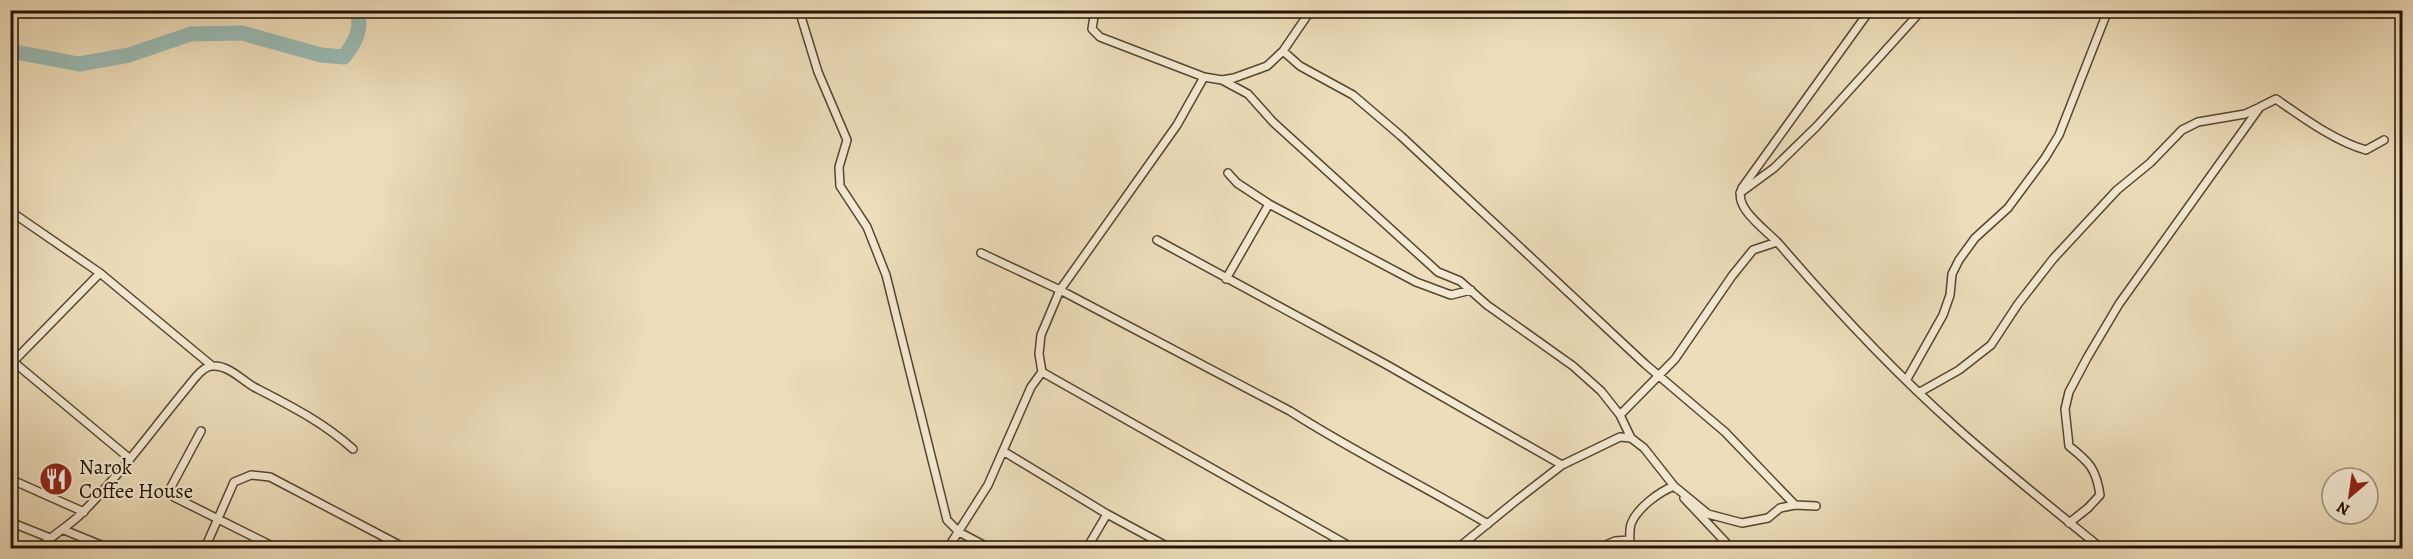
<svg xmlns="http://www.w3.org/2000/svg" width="2413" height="559" font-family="Alegreya,serif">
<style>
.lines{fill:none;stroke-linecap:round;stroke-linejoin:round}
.river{stroke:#9abbb5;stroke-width:15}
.minor-casing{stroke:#57452f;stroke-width:10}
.trunk-casing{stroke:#251201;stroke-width:15}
.minor{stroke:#f3e9d2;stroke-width:7}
.trunk{stroke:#e6be7d;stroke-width:12}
.labels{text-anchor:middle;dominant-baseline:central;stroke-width:4.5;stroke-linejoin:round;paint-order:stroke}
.poi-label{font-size:21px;fill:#251201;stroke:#f3e9d2;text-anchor:start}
</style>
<rect width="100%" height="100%" fill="#edddba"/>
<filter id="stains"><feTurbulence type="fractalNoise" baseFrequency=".00333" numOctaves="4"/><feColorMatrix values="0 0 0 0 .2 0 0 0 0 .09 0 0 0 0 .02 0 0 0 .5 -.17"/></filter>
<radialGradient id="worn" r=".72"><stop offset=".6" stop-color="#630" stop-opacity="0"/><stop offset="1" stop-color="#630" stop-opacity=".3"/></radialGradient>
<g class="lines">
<path class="river" d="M10,51L79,64L129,55L191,34L242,33L321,55L344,57C355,42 363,30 357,10"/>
<defs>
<path id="minor" d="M799,10L818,72L847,140L839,167L840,186L867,227L886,275L947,520L959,532L989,548
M1095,10L1092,29L1100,37L1204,77L1222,80L1234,78L1267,66L1283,51L1311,10
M1870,10L1742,188C1732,208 1768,231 1780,245C1835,309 1894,372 1957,428C2004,470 2053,509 2101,548
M1283,51L1300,66L1353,95L1401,136L1645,364L1725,432L1795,505
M1222,80L1248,94L1273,122L1438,272L1460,281L1487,305L1573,366L1601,391L1620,415L1631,438
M1228,173L1237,183L1269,204L1416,282L1451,295L1471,290
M1740,193L1774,168L1817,126L1922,10
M10,211L100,273L211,365
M1157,240L1387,365L1562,465
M981,253L1060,290L1290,411C1354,452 1422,485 1488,524
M1226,279L1269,204
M10,359L129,458
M10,365L100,273
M1042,372L1353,548
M1907,379L1943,315L1950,295L1952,274L1959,260L1975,238L2008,208L2045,158L2059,135L2108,10
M1920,392L1959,370L1991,345L2018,304L2053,259L2117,190L2150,163L2182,130L2198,122L2245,114L2258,108
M1620,415L1675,359L1732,276L1753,250L1777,242
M201,431L171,487L174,497L276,548
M1003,451L1107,514L1170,548
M10,479L84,512
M1684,498L1731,548
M10,522L50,538
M2069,523L2088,508L2100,495C2096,468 2089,462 2069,446L2065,409L2069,392L2087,358L2119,304L2260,107L2276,99C2302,117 2336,142 2366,150L2384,140
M64,530L108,548
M40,548C52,535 69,526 82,513C120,475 152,430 186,389C193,381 202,366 213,366C228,365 242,380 254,387C289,405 323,422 353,449
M205,548L234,482L251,475L270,477L405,548
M948,548L988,485L1031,387L1042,372L1039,354L1041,335L1060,290L1177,125L1204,77
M1087,548L1107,514
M1458,548L1518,499L1562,465L1620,437L1631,438L1644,448L1674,486L1708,514L1742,523L1768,518L1780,508L1795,505L1816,506
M1599,548L1615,541L1630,540
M1630,548C1630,541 1629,531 1631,524C1637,508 1659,492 1674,486L1677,489"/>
<path id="trunk" d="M10,545L18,548"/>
</defs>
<use href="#minor" class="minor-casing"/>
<use href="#trunk" class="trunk-casing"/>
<use href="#minor" class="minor"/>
<use href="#trunk" class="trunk"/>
</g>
<defs>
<symbol id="restaurant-disc" viewBox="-11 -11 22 22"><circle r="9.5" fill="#8f2418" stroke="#f3e9d2"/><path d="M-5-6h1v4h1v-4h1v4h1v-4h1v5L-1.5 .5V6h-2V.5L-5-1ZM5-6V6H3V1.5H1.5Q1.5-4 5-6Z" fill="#fff"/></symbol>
</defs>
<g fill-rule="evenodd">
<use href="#restaurant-disc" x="37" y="460" width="38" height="38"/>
</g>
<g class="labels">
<g class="poi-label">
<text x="79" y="467">Narok<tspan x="79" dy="24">Coffee House</tspan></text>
</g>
</g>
<rect width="2413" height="559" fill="none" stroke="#edddba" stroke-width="36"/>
<rect x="12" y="12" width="2389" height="535" fill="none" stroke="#251201" stroke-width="3"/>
<rect x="18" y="18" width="2377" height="523" fill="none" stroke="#251201" stroke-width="1.5"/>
<g transform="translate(2350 496) rotate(209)"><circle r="28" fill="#f3e9d2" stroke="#a1937e" stroke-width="1.5"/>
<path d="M0-4.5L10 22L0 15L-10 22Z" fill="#8f2418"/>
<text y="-9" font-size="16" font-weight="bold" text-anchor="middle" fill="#251201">N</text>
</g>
<rect width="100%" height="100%" filter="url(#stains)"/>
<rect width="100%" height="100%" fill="url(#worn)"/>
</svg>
